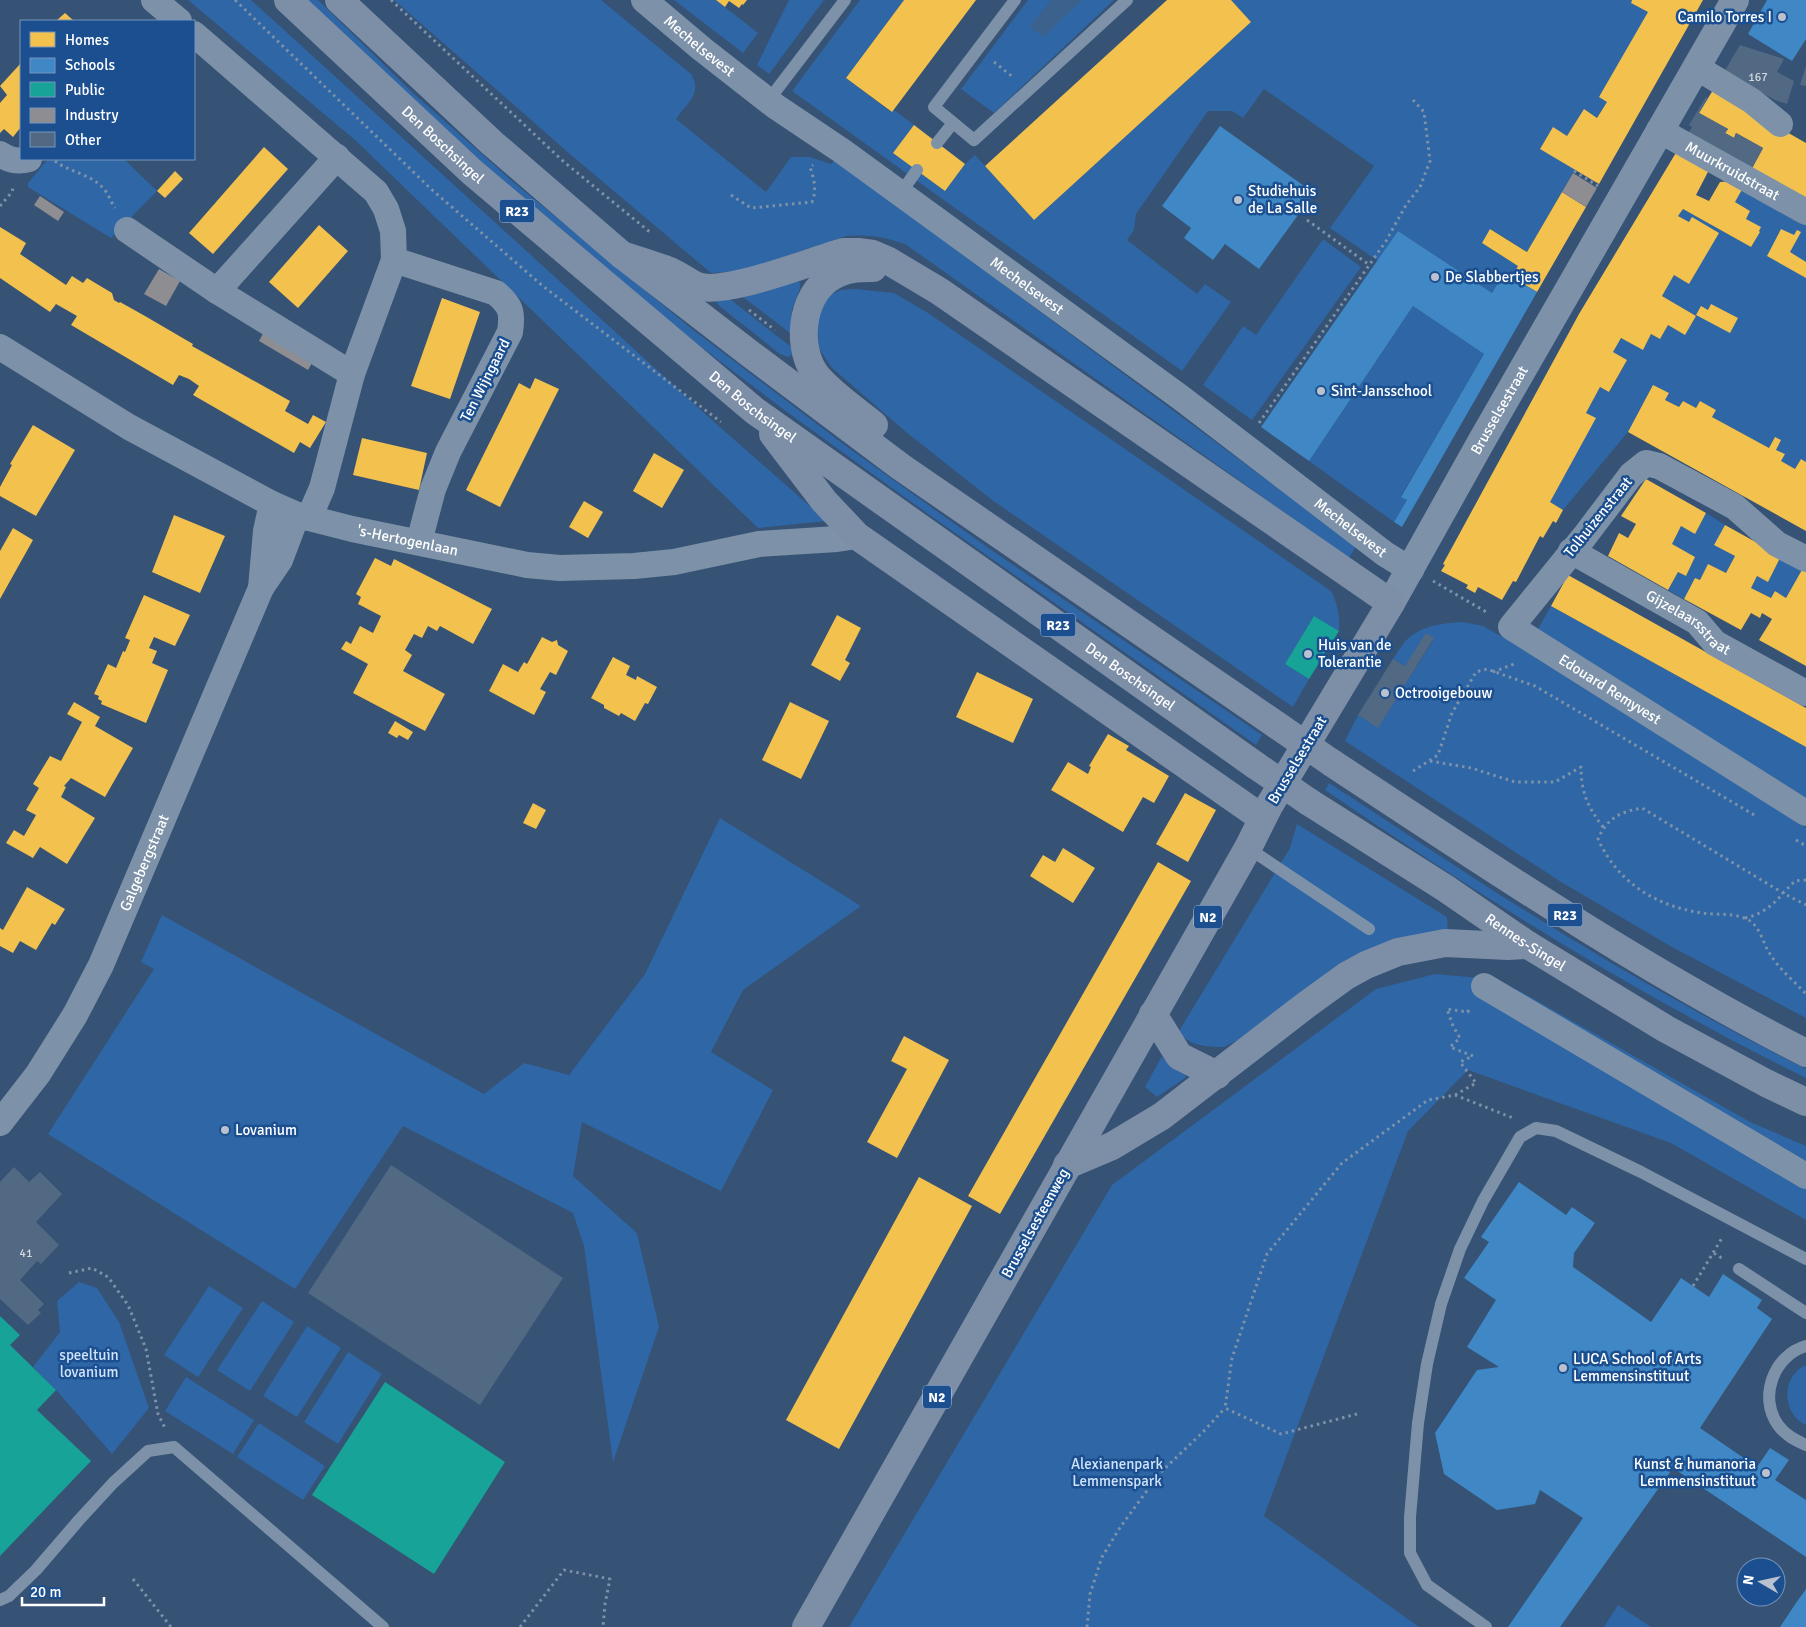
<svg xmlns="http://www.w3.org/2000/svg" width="1806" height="1627" font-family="Signika,sans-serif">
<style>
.green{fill:#2f66a5}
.water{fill:#3b618d}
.homes{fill:#f2c14e}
.schools{fill:#3f88c5}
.public{fill:#17a398}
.industry{fill:#8d8d92}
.building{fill:#526984}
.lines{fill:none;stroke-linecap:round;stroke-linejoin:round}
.path{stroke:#7d92a8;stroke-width:3;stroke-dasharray:2.5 4;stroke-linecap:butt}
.service{stroke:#7d92a8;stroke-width:12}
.minor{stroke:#7d92a8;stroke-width:26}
.tertiary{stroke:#7d92a8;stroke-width:28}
.primary{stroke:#7d8ea7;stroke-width:28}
.primary-bridge{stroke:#7d8ea7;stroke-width:28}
.poi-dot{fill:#b9c2ce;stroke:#1b4f8f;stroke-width:2}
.labels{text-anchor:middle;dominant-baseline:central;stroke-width:5;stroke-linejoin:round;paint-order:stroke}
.number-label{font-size:12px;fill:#d4dae0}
.shield{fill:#1b4f8f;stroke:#bbcadd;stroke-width:1}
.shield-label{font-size:14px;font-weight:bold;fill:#fff}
.poi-label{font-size:15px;fill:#fff;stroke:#1b4f8f;text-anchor:start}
.street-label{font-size:15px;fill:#fff;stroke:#1b4f8f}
.park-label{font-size:15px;fill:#cfe3fa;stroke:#1b4f8f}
</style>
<rect width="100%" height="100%" fill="#365274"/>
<path class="green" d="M188,0H251L260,8L713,421L827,521L758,528L355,140Z
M307,0H318L413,93L511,180L692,329L846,446L987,547L1262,735L1256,745L907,499L783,409L688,337L507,187Z
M394,0H601L691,74C703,94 687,103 676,119L766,192L791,157H810L831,164L835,160L1356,546L1349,558L905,244C885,237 868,234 846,236L741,271L711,273L571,155Z
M674,0H716L758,33L743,53Z
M789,0H824L769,74L757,65Z
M860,0H904L846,78L891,112L894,110L914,125L917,170L945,191L965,164L975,155L1034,220L1251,22L1231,0H1632L1631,3L1648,12L1607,102L1597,118L1584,109L1567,136L1553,128L1540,148L1575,169L1527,252L1491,229L1482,243L1518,266L1512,277L1504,273L1492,293L1398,231L1378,261L1330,228L1374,166L1264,89L1243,118L1232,111H1208L1136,214L1134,230L1127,240L1197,294L1205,284L1231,302L1182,371L792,91Z
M1028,0H1114L994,113L961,89Z
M48,159H124L157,191L111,238L28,187V183Z
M1744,186L1806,221V462L1801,459L1795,469L1781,461L1784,454L1776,450L1781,440L1775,437L1769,448L1712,417L1716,410L1700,401L1696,408L1683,401L1679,407L1665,400L1669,394L1653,385L1628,432L1563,510L1550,502L1586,413L1600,387L1610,392L1627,360L1613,352L1621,338L1643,350L1651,334L1660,339L1668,325L1685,335L1696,316L1662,296L1674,275L1689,284L1718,233L1692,218L1689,222L1678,216L1683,209L1751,247L1760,231L1746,219L1750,211L1735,202Z
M1323,239L1361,267L1252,420L1203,385L1243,326L1256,335Z
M797,280L800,283V288L792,310L790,333L739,294Z
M855,289L894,293L928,313L1331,591C1338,605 1340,616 1339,631L1314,616L1285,664L1309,679L1293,707L992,500L906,432L831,367L819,348L816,320L828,296L840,290Z
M726,296L790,346L793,349V354L788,357L780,354L718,305L716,299Z
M1413,306L1484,354L1401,496L1407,500L1394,522L1309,461Z
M1706,513L1725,525L1715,545L1735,556L1726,573L1708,564L1700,580L1695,578L1684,599L1668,590L1678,572L1686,576L1695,557L1672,544L1681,526L1695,533Z
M1781,556L1803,568L1786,598L1775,591L1771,598L1751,588L1757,576L1768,582Z
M1551,606L1806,747V798L1538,629Z
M1463,622L1483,626L1513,643L1806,828V1018L1672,947L1561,882L1345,741L1358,715L1378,727L1434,639L1405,666L1393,659C1398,652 1403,642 1410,637C1424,625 1445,623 1463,622Z
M1329,783C1395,825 1459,870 1526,911C1617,968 1710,1021 1806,1069V1078C1638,995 1479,896 1325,790Z
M720,818L861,906L743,990L711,1052L773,1090L721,1191L582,1122L573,1176L637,1233L659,1327L613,1462L584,1246L573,1213L403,1126L295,1289L48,1134L154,969L141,962L162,915L484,1094L524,1063L569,1075L645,974Z
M1297,824L1447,917L1448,934L1224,1047C1209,1047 1186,1046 1179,1031L1290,848Z
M1435,974L1480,978L1518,990L1750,1122L1806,1146V1220L1671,1143L1468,1070L1408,1131L1264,1516L1419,1627H849L1112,1185L1376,989Z
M1162,1056L1170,1067L1186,1075L1185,1078L1157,1097L1145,1087Z
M79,1282L97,1288L119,1322L149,1408L112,1454L56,1390L33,1367L60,1332L57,1301Z
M209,1286L243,1308L198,1377L164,1355Z
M262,1301L294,1322L250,1391L217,1370Z
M307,1326L341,1348L297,1417L263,1396Z
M348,1352L382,1374L338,1444L304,1422Z
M1806,1365V1425C1781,1414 1781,1376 1806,1365Z
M186,1377L254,1420L233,1454L165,1411Z
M259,1423L325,1466L303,1500L237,1457Z
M1618,1605L1651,1627H1604Z"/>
<path class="water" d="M1051,0H1082L1043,37L1030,26Z"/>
<path class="homes" d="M716,0H747L743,5L742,4L739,8L729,1L725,7Z
M904,0H976L892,112L846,78Z
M1167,0H1231L1251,22L1034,220L985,166Z
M1632,0H1703L1599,184L1540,149L1553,127L1567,136L1584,109L1597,118L1607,102L1599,97L1648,12L1631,3Z
M65,13L74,21H56Z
M21,63V127L13,137L4,129L0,133V103L7,95L0,86Z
M1713,90L1806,143V203L1750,172L1763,148L1736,133L1734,138L1725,133L1728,129L1699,113Z
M914,125L965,164L945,191L893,153Z
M264,147L288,169L213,254L189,233Z
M1677,151L1710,168L1696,195L1709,201L1720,182L1734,181L1744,186L1735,202L1750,211L1746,219L1761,227L1759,231L1760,232L1751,247L1683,209L1678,216L1689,222L1692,217L1719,233L1689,284L1674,275L1662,296L1696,316L1685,335L1668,325L1660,339L1651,334L1643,350L1621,338L1613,352L1627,360L1609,392L1600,387L1586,413L1596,418L1550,502L1563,510L1556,523L1553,521L1543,538L1540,536L1516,582L1513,581L1502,600L1478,587L1475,593L1466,588L1468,585L1441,571L1445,565L1443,564L1579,314Z
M175,171L183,179L165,198L157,191Z
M1562,192L1586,207L1537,292L1512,277L1518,266L1482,243L1490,229L1527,252Z
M319,225L348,251L298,308L269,282Z
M0,227L26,243L20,254L66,285L72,276L83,283L87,278L112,293L114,300L119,303L120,302L145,316L193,344L192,346L290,401L285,411L308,424L313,415L326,422L310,448L300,442L294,453L193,395L199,386L189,379L179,375L173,385L71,325L77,316L56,304L50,312L0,278Z
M1781,229L1794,235L1797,230L1801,232L1790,252L1806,262V278L1767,256Z
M442,298L480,312L450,399L411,386Z
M1711,304L1738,318L1730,333L1696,315L1701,306L1708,310Z
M535,378L559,389L500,507L466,490L519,383L530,389Z
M1653,385L1669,393L1665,400L1679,407L1683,401L1696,408L1700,401L1716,410L1712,417L1769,448L1775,437L1781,440L1776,450L1785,454L1781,461L1795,469L1801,459L1806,462V531L1628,432Z
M33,425L75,450L36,516L0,496V487L12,465L10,464Z
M362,438L427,453L419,490L353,475Z
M654,453L684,470L662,508L633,491Z
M1646,479L1706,513L1695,534L1681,526L1672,544L1695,557L1686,576L1678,572L1668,590L1608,556L1619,533L1628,538L1636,524L1621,516Z
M584,501L603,512L588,538L569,527Z
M174,515L225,536L200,593L152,572Z
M1725,525L1781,556L1768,582L1757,576L1751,588L1771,598L1775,591L1786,598L1803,568L1806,570V666L1759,640L1772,619L1762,613L1760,618L1751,613L1741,630L1684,599L1695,578L1700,580L1708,564L1726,573L1735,556L1714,545Z
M13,528L33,540L0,599V551Z
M375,558L391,566L394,559L492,609L473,644L440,626L437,631L428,626L422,638L414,634L405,650L412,655L403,671L445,694L425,731L353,693L368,664L341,649L346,641L351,644L360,626L373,633L381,616L358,604L361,597L356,594Z
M1568,575L1806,708V747L1551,606Z
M144,595L190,615L175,646L154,637L149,648L157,651L152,663L168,670L146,723L101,704L102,701L98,699L99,696L94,694L108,664L116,668L123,651L125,652L130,640L125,638Z
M837,615L861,628L845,660L850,663L840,681L811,665Z
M542,637L552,642L557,640L558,645L568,651L556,675L550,672L540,689L546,692L534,715L489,691L503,664L518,672L524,662L527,664Z
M613,657L630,666L626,675L636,680L637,676L657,687L648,704L645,703L635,721L621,713L619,716L604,708V705L591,698Z
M977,672L1033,699L1013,743L956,717Z
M74,702L100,717L95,726L133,748L105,797L71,778L64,786L66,787L61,797L95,818L67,864L40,847L33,858L6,843L14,830L24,836L36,815L26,810L39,788L33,784L50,756L61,761L82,722L67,714Z
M790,702L829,721L801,779L762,760Z
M395,721L413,732L408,740L399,735L397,738L388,733Z
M1108,734L1129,746L1126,750L1169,776L1154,803L1143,797L1123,832L1051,790L1068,762L1088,774L1091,767L1089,766Z
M1185,793L1216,810L1188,862L1156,844Z
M533,803L546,810L536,829L523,823Z
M1063,848L1095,868L1073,903L1030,876L1043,855L1055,862Z
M1158,862L1191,881L1000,1214L968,1196Z
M27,887L65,909L55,925L52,923L36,950L20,941L13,953L0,946V928L3,930Z
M904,1036L949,1060L897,1158L867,1142L907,1069L891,1061Z
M919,1177L972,1206L839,1449L786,1420Z"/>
<path class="schools" d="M1767,0H1806V39L1792,61L1748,34Z
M1220,126L1314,193L1259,269L1225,244L1213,260L1184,238L1191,228L1162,206Z
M1398,231L1492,293L1504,273L1537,292L1402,527L1394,522L1407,500L1401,497L1484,354L1413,306L1309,461L1261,427Z
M1519,1182L1566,1215L1572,1207L1595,1223L1574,1253L1573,1267L1651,1322L1681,1278L1709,1297L1723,1274L1762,1300L1757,1308L1772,1319L1700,1428L1757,1467L1770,1448L1789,1460L1775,1480L1806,1500V1557L1673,1468L1560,1627H1508L1583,1518L1540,1490L1535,1504L1497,1510L1444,1474L1435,1433L1477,1370L1499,1367L1467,1347L1496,1300L1464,1278L1489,1242L1481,1237Z
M1806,1589V1627H1780L1796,1603Z"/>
<path class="public" d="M1314,616L1339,631L1309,679L1285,664Z
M0,1316L20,1335L10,1345L56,1390L37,1410L91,1461L0,1556Z
M385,1382L505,1462L434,1574L312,1495Z"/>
<path class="industry" d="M1573,173L1597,188L1586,207L1562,192Z
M40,196L64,212L58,221L34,205Z
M159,269L180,281L166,306L144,294Z
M265,330L315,358L308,370L259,341Z"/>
<path class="building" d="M1740,45L1784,59L1777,72L1794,81L1787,104L1775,100L1724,72Z
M1806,66V86L1800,85Z
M1706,97L1708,98L1699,113L1728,129L1725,133L1734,138L1736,133L1763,148L1750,172L1687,135L1692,127L1689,125Z
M1426,633L1434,638L1378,728L1358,715L1393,659L1405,666Z
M391,1165L563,1278L480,1405L308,1293Z
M14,1167L29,1182L40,1172L62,1194L36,1222L59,1245L41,1264L37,1261L20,1280L44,1304L38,1310L41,1313L28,1325L0,1299V1182Z"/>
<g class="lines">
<path class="path" d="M235,0L431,189L544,287L721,422
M391,0L564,162L651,233
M994,62L1013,77
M55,161C69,172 91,174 103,188C108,193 111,202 115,208
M1574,171L1598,186
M731,195L751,208L812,202C817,190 814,179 810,167L813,165
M0,206L12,192L13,188
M1307,220L1368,264
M749,310L775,330
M1259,423L1386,241L1406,205L1420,187L1430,161L1424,112L1413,100
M1433,581L1488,613
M1493,672L1514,664L1517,665
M1430,761L1471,768L1515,782H1555L1581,767C1581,793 1588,807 1603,827
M1413,771L1438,755L1452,713L1476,672L1487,669L1535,686L1756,816
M1796,840L1806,846
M1806,880L1795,881L1783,893L1806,905
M1745,918C1760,915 1774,905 1783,893L1642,808C1620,812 1607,818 1598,839C1618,883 1656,906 1702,913C1716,915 1732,913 1744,918C1760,923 1762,942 1770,954C1779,969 1794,981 1806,994
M1455,1095L1476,1083L1460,1062L1473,1056L1450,1047L1460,1038L1453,1026L1447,1009L1468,1012V1007
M1714,1253L1723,1259
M69,1273L92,1268L108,1277L128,1305L146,1349L158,1414L165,1428
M1693,1286L1722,1238
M1357,1414L1281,1434L1225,1408L1232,1358L1267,1254L1342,1163L1428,1100L1455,1095L1513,1118
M133,1579L171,1627
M520,1627L564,1570L610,1579L605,1604L603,1627
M1087,1627L1090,1594L1102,1557L1121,1526L1160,1473L1203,1432L1225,1408"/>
<path class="service" d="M1015,0L934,107L974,140L1127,0
M768,101L845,0
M937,143L953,123
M900,194L917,170
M1248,848L1369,929
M1739,1269L1806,1313
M1806,1346C1774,1355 1758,1397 1778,1425C1785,1435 1795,1440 1806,1445
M0,1600L9,1596L36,1570L79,1520L113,1483L148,1451L174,1447L383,1627
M1486,1627L1427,1585L1410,1553V1517L1418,1423L1427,1364L1441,1304L1460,1249L1483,1201L1520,1137L1536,1128L1556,1131L1641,1172L1806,1259"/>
<g class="minor">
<path d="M154,0L179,21"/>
<path id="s1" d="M644,0L702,49L775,106L842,151L1180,397L1385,554L1411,570"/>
<path d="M194,34L376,192L386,209L393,231L394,260L352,374L322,488L309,518"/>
<path d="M1696,67L1752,101L1780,124"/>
<path id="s2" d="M1659,130L1806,212"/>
<path d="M0,154C9,160 19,162 29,159"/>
<path d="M127,230L217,291L352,374"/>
<path d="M394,260L496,293C511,306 513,312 510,332L448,452L433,489L419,542"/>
<path d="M217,291L337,157"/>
<path id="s3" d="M0,347L129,427L272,504L297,515L352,529L527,565L560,568L634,566L674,562L759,544L837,539L857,536"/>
<path d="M272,504L266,531L261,588L280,560L297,515"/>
<path id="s4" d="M1571,551L1697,622L1715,643L1806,693"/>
<path id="s5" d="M1806,559L1777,544L1735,507L1659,466L1646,463L1631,475L1584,537L1511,627L1806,813"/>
<path d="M1484,986L1806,1176"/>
<path id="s6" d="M0,1123L38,1074L75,1015L101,965L261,588"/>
</g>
<path class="tertiary" id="s7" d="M1391,603L1481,442L1735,0"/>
<g class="primary">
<path id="s8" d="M288,0L472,172L755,411L1255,765"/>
<path d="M339,0L492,143L622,255L749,353L901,467L1278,726"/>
<path d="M622,255C638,260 654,265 670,271C679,275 688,282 697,286C725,296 811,261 843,252H858L873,254L887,260L939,291L1391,603L1269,806L1248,848L806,1627"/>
<path d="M873,268C861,268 850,268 839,273C802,288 795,342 814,372C825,389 858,412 874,425"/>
<path d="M773,434L824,501L857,536L1262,818"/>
<path d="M1332,763C1487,865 1641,969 1806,1053"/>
<path id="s9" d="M1309,802L1445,888L1528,945L1666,1029L1766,1083L1806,1102"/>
<path d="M1153,1014L1179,1056L1217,1075"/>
<path d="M1067,1165L1112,1146L1162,1116L1306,1005L1346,976L1366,965L1398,952L1445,943L1508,946L1528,945"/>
</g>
<path class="primary-bridge" d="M1278,726L1332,763
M1255,765L1309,802"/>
</g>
<g class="poi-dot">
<circle cx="1782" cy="17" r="5"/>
<circle cx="1238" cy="200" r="5"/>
<circle cx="1435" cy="277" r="5"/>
<circle cx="1321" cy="391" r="5"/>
<circle cx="1308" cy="654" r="5"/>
<circle cx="1385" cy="693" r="5"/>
<circle cx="225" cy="1130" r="5"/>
<circle cx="1563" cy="1368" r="5"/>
<circle cx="1766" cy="1473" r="5"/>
</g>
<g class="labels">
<g class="number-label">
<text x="1758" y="77">167</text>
<text x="26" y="1253">41</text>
</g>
<g class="shield">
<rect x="499.5" y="199.5" width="35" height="23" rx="4"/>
<rect x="1040.5" y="613.5" width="35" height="23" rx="4"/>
<rect x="1547.5" y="903.5" width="35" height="23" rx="4"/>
<rect x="1194" y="905.5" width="28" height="23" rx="4"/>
<rect x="923" y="1385.5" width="28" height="23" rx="4"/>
</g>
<g class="shield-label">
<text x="517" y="211">R23</text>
<text x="1058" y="625">R23</text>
<text x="1565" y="915">R23</text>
<text x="1208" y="917">N2</text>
<text x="937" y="1397">N2</text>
</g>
<g class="poi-label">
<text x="1772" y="17" text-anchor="end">Camilo Torres I</text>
<text x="1248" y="191">Studiehuis<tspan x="1248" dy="17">de La Salle</tspan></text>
<text x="1445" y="277">De Slabbertjes</text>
<text x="1331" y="391">Sint-Jansschool</text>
<text x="1318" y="645">Huis van de<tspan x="1318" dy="17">Tolerantie</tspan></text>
<text x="1395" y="693">Octrooigebouw</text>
<text x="235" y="1130">Lovanium</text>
<text x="1573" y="1359">LUCA School of Arts<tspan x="1573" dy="17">Lemmensinstituut</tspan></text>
<text x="1756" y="1464" text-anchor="end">Kunst &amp; humanoria<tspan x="1756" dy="17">Lemmensinstituut</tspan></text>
</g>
<g class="street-label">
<text stroke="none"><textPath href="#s1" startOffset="72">Mechelsevest</textPath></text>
<text stroke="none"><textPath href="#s8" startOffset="212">Den Boschsingel</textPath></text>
<text stroke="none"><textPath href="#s2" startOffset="84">Muurkruidstraat</textPath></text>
<text stroke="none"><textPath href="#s1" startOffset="478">Mechelsevest</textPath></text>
<text transform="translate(485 380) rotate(-63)">Ten Wijngaard</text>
<text stroke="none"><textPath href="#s8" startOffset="618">Den Boschsingel</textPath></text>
<text stroke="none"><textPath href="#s7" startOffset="221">Brusselsestraat</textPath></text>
<text transform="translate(1598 517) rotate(-51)">Tolhuizenstraat</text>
<text stroke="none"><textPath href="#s1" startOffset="882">Mechelsevest</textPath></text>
<text stroke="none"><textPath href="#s3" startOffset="455">'s-Hertogenlaan</textPath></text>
<text stroke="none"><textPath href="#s4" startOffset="138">Gijzelaarsstraat</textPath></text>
<text stroke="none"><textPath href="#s8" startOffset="1082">Den Boschsingel</textPath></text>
<text stroke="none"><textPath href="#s5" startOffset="518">Edouard Remyvest</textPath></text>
<text transform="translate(1297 760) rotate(-59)">Brusselsestraat</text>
<text stroke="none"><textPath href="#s6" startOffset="299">Galgebergstraat</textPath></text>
<text stroke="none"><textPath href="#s9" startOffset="258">Rennes-Singel</textPath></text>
<text transform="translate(1035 1223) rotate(-61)">Brusselsesteenweg</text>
</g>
<g class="park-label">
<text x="89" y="1355">speeltuin<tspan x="89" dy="17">lovanium</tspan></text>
<text x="1117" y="1464">Alexianenpark<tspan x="1117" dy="17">Lemmenspark</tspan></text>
</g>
</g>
<rect x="20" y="20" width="175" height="140" fill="#1b4f8f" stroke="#7695bc"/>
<rect x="30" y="32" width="25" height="15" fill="#f2c14e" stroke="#7695bc"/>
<text x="65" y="45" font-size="15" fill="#ffffff">Homes</text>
<rect x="30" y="58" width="25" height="15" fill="#3f88c5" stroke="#7695bc"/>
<text x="65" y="70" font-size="15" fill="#ffffff">Schools</text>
<rect x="30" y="82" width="25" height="15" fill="#17a398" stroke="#7695bc"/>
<text x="65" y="95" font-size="15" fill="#ffffff">Public</text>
<rect x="30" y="108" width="25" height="15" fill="#8d8d92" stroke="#7695bc"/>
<text x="65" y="120" font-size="15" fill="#ffffff">Industry</text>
<rect x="30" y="132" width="25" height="15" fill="#526984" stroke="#7695bc"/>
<text x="65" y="145" font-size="15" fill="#ffffff">Other</text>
<g transform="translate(1761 1582) rotate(279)"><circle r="24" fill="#1b4f8f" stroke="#7695bc"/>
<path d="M0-4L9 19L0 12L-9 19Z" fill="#b9c2ce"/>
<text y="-8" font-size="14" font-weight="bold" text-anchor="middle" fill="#ffffff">N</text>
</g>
<path d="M22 1597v8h82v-8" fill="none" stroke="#ffffff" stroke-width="2.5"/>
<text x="30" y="1597" font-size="15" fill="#ffffff" stroke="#1b4f8f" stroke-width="4" paint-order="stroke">20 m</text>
</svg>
